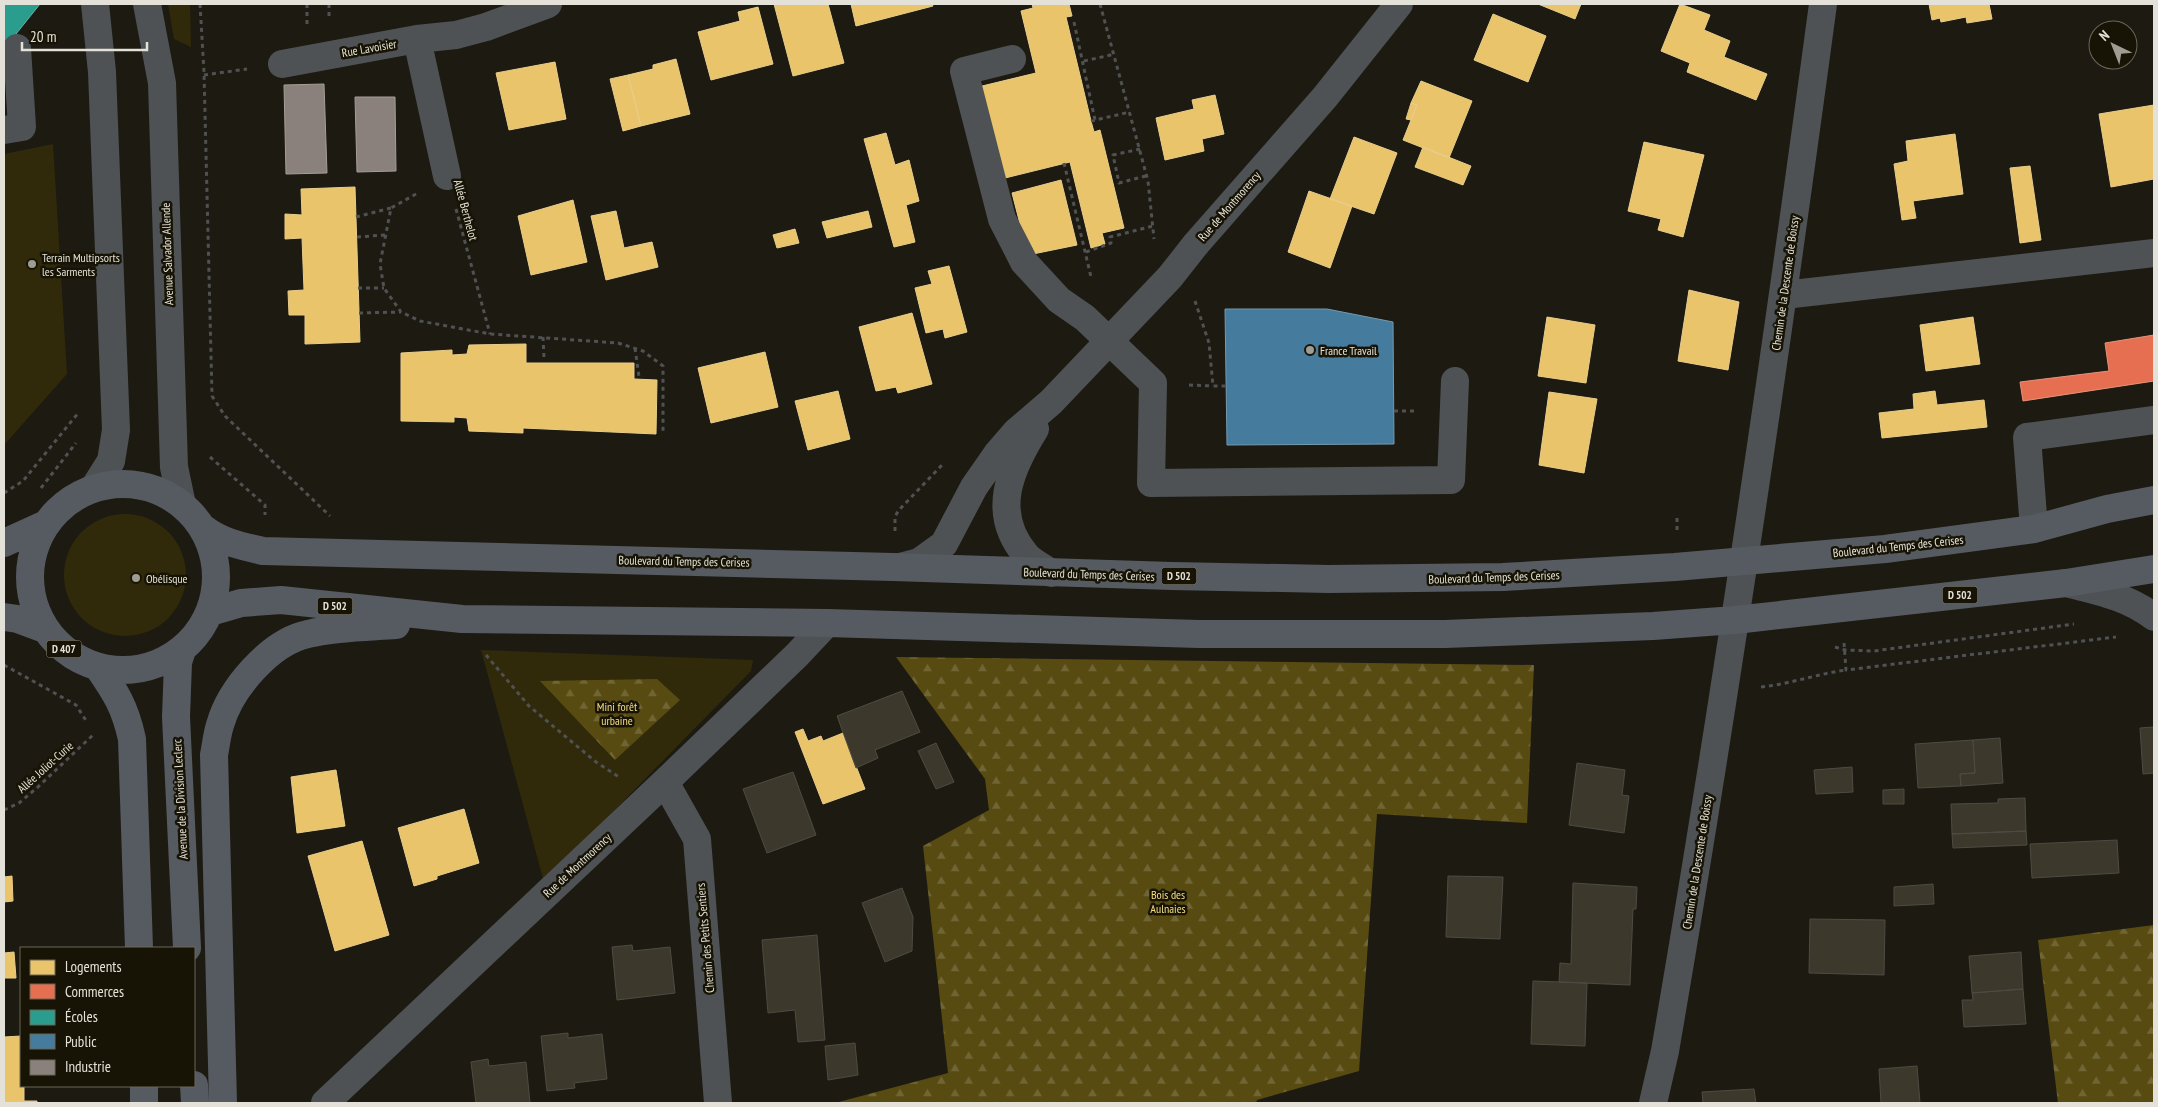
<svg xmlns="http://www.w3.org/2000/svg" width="2158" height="1107" font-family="'PT Sans Narrow',sans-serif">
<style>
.green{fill:#302a0b}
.forest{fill:url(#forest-firs)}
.homes{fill:#e9c46a;stroke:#e8cd8b}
.shops{fill:#e76f51;stroke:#e6927a}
.schools{fill:#2a9d8f;stroke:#62b2a5}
.public{fill:#457b9d;stroke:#759aaf}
.industry{fill:#8a817c;stroke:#a59e98}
.building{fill:#3c392c;stroke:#4d4b44}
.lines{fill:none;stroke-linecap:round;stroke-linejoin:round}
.path{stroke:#505152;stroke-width:3;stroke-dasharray:4 4;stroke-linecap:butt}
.minor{stroke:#4e5255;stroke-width:28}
.major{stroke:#565b62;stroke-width:28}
.poi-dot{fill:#9e9c93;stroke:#181405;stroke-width:2}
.labels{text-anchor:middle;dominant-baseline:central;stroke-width:5;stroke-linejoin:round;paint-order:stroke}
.shield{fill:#181405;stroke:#a7a499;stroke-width:1}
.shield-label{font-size:11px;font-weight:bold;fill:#e4e2d8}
.street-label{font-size:12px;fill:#e4e2d8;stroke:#181405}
.poi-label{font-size:12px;fill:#e4e2d8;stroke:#181405;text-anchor:start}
.park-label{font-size:12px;fill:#f5df85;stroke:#181405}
</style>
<defs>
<pattern id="forest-firs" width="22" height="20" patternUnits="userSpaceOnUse" patternTransform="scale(1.25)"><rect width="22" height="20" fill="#584b12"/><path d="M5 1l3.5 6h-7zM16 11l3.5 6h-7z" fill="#706534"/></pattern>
</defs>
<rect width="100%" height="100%" fill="#1d1a12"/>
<path class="green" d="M168,4H190L191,47L174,39Z
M53,144L67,374L4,445V154Z
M64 575a61 61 0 1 1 122 0a61 61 0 1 1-122 0Z
M481,650L753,660L751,671L544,882Z"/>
<path class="forest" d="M896,657L1534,665L1527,823L1377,814L1359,1071L1257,1100L1256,1103H835L948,1073L923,846L989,810L985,779Z
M657,679L680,700L615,760L540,681Z
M2154,925V1103H2058L2038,940Z"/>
<path class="homes" d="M774,4H828L844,63L793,76Z
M851,4H932L933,6L856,26Z
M1032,4H1069L1072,16L1066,17L1091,121L1094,132L1100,130L1124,228L1102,233L1105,244L1091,248L1070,162L1001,179L978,87L1036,73L1021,11L1033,8Z
M1538,4H1581L1575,19Z
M1680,4L1710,15L1704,30L1730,41L1724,57L1767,74L1756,100L1687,72L1690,63L1661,51Z
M1929,4H1989L1992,19L1967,23L1966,17L1941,22L1940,18L1932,20Z
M758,7L773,64L711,80L698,32L740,21L738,12Z
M1493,14L1546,36L1528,82L1474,60Z
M676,59L690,114L641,126L628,75L653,69V65Z
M555,62L566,119L509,130L496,73Z
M628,75L641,126L623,131L610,79Z
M1421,81L1472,101L1449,158L1403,140L1417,105L1411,103Z
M1215,95L1224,134L1202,139L1204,151L1165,160L1156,118L1194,109L1192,100Z
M1411,103L1417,105L1411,120L1406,119Z
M2154,105V179L2111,187L2099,114Z
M886,133L895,165L909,160L919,201L906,205L915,242L894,247L864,139Z
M1955,134L1963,194L1913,201L1916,218L1902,220L1894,164L1908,161L1906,141Z
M1354,137L1397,153L1374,214L1330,199Z
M1644,142L1704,155L1683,237L1658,230L1661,219L1628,211Z
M1423,147L1471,166L1463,185L1415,167Z
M2030,166L2041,240L2020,243L2010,168Z
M1061,180L1077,245L1028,255L1012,193Z
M355,187L360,342L305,344V315H289L288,291L304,290L302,238L285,239V214L302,215L301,189Z
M1309,191L1352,206L1330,268L1288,252Z
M573,200L587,262L531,275L518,216Z
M616,211L624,248L652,242L658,267L606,280L591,216Z
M868,211L872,227L827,238L822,222Z
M795,229L799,243L777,248L773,235Z
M949,266L967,332L945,338L943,329L926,333L915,288L932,284L928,271Z
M1689,290L1739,302L1728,370L1678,361Z
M912,313L932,384L898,393L896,387L876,391L859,327Z
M1547,317L1595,325L1586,383L1538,376Z
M1973,317L1980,364L1926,371L1920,325Z
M526,344V363H634V379L657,380L656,434L523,428V433L469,431L467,418L454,417V422L401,421V353L452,350V355L467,354L469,345Z
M765,352L778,407L711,423L698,368Z
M838,391L850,439L808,450L795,401Z
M1935,391L1937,405L1984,400L1987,427L1882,438L1879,413L1914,409L1913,394Z
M1549,392L1597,399L1584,473L1539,465Z
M803,729L808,741L821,736L823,741L843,733L865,789L823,804L795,732Z
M336,770L345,826L297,833L291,777Z
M464,809L479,863L437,876V879L414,886L398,828Z
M362,841L389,935L335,951L308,856Z
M12,876L13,901L4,902V877Z
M14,952L16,978H4V953Z
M21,1036V1086H24V1101H37V1103H4V1037Z"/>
<path class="shops" d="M2154,335V381L2023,401L2020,382L2109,371L2105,343Z"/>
<path class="schools" d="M4,4H40L4,49Z"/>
<path class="public" d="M1225,309H1327L1393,322L1394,444L1227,445Z"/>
<path class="industry" d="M324,84L327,173L286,174L284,85Z
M355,97H395L396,171L357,172Z"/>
<path class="building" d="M902,691L920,732L875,750L878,758L856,768L837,716Z
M2154,727V773L2143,774L2140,728Z
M2000,738L2003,783L1961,786L1960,774L1975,773L1973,740Z
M1973,740L1975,773L1960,774L1961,786L1918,788L1915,744Z
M936,743L954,782L936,789L918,751Z
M1577,763L1625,770L1622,795L1629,796L1624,833L1569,825Z
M1852,767L1853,792L1816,794L1814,770Z
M793,772L816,835L767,853L743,789Z
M1904,789V804H1883V790Z
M2025,798L2026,831L1952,834L1951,804L1998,803V799Z
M2026,831L2027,845L1953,848L1952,834Z
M2117,840L2119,873L2032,878L2030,844Z
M1448,876L1503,877L1500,939L1446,937Z
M1573,883L1637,887L1636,909H1633L1630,985L1559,982L1560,963L1571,964Z
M1933,884L1934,904L1894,906V887Z
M902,888L913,917L912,951L885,962L862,903Z
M1810,919L1885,920L1884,975L1809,973Z
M817,935L825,1040L798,1042L795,1010L768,1013L762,940Z
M632,945L633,951L670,947L675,993L617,1000L612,947Z
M2021,952L2023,989L1972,993L1969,956Z
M1533,981L1587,983L1585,1046L1531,1044Z
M2023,989L2026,1024L1964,1027L1962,1000H1973L1972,993Z
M568,1033V1038L602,1034L607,1079L574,1083L575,1088L547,1091L541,1036Z
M855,1043L858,1075L828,1080L825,1046Z
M488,1059L489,1066L526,1062L530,1103H476L471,1062Z
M1917,1066L1920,1103H1881L1879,1069Z
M1754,1089L1756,1103H1703L1702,1092Z"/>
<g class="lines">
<path class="path" d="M200,4L204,72L212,396L225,416L330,516
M307,4V24
M329,4V19
M1100,4L1148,181L1154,239
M1074,22L1095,120
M1084,61L1115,54
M204,75L247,69
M1091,121L1130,112
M1140,149L1113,155L1119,183L1146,176
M1064,163L1091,277
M416,194L391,208L380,264L384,288L401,312L420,321L490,334L618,343L643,351L663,366V432
M456,209L490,334
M356,217L391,208
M357,237L385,235
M1086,252L1111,243L1110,237L1153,226
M358,288H384
M1195,301L1209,343L1213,386H1227
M359,313L401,312
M543,337L544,358
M635,348L639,377
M1189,385L1213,386
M1394,411H1418
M210,457L265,505V515
M41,488L76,443
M4,493L23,481L79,412
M1677,518V532
M895,531V517L898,511L942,465
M1844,643L1846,670L2116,637
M1835,647L1845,650L1874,651L2074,624
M486,655L529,706L596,762L619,777
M4,665L76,705L87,722
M1761,687C1790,684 1817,674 1846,670
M4,810L19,803L38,787L94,734"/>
<path class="minor" d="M147,4L162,83L174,467L182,505
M417,39L447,176
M1012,59L964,71L1002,219L1024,262L1059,300L1085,318L1153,383L1151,483L1451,480L1455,381
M282,64L417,39L456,35L486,27L548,4
M4,130L22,127L17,48
M1784,295L2154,253
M1035,429C1010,469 990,513 1026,555C1032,562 1043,567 1051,573
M94,488L111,461L116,430L102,72L95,4
M2034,529L2027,437L2154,420
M900,567L919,562L944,544L974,487L997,454L1016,432L1051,402L1170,277L1196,244L1325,97L1399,4
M2066,583C2098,591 2128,597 2154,617
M665,782L697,839L718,1103
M325,1103L665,782L797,655L827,623
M1653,1103L1665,1051C1725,703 1776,354 1823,4"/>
<path class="major" d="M30 577a93 93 0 1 1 186 0a93 93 0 1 1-186 0Z
M203,528C221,542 241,546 263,551L893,567L1172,576L1329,579L1503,577L1675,567L1885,549L2034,529L2107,509L2154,500
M4,543L46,524
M210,612L241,603L281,600L462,619L827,623L1199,634H1445L1653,626L1735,620L2066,583L2154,569
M4,617L18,619L45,629
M182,650L178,662L176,717L187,948
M98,667C116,693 125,707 132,739L139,948
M194,1085L195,1103
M144,1086V1103
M223,1103L214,755C216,745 217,734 220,725C230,689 270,642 308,634C336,627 367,627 396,625"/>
</g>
<g class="poi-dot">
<circle cx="32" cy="264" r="5"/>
<circle cx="1310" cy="350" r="5"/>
<circle cx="136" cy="578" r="5"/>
</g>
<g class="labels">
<g class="shield">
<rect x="1161.5" y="567.5" width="35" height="17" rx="4"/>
<rect x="1942.5" y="586.5" width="35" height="17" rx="4"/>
<rect x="317.5" y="597.5" width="35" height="17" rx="4"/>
<rect x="46.5" y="640.5" width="35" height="17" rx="4"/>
</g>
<g class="shield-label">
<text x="1179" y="576">D 502</text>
<text x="1960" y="595">D 502</text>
<text x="335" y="606">D 502</text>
<text x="64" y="649">D 407</text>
</g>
<g class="street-label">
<text transform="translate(369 48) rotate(-10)">Rue Lavoisier</text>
<text transform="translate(1229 206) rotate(-49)">Rue de Montmorency</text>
<text transform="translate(466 210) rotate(75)">Allée Berthelot</text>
<text transform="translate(167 254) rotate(-92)">Avenue Salvador Allende</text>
<text transform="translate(1785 283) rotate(-82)">Chemin de la Descente de Boissy</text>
<text transform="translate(1898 546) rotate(-6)">Boulevard du Temps des Cerises</text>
<text transform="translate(684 561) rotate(1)">Boulevard du Temps des Cerises</text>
<text transform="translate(1089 574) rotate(2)">Boulevard du Temps des Cerises</text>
<text transform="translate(1494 577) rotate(-2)">Boulevard du Temps des Cerises</text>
<text transform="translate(45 767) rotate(-42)">Allée Joliot-Curie</text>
<text transform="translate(180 799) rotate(-93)">Avenue de la Division Leclerc</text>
<text transform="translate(1697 862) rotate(-81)">Chemin de la Descente de Boissy</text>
<text transform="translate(577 865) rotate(-43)">Rue de Montmorency</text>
<text transform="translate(705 938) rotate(-95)">Chemin des Petits Sentiers</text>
</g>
<g class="poi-label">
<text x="42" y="257">Terrain Multipsorts<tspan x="42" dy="14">les Sarments</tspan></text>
<text x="1320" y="350">France Travail</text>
<text x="146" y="578">Obélisque</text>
</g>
<g class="park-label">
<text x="617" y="706">Mini forêt<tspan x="617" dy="14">urbaine</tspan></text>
<text x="1168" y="894">Bois des<tspan x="1168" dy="14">Aulnaies</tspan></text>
</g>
</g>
<rect width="2158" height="1107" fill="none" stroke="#e4e2d8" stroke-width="10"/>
<rect x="20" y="947" width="175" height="140" fill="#181405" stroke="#6a6659"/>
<rect x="30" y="960" width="25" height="15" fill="#e9c46a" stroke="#6a6659"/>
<text x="65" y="972" font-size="15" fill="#e4e2d8">Logements</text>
<rect x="30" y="984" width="25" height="15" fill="#e76f51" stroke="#6a6659"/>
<text x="65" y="997" font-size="15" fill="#e4e2d8">Commerces</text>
<rect x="30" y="1010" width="25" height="15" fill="#2a9d8f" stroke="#6a6659"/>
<text x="65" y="1022" font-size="15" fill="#e4e2d8">Écoles</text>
<rect x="30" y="1034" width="25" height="15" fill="#457b9d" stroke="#6a6659"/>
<text x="65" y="1047" font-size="15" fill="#e4e2d8">Public</text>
<rect x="30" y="1060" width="25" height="15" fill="#8a817c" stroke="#6a6659"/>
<text x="65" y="1072" font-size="15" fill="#e4e2d8">Industrie</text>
<g transform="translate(2113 45) rotate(317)"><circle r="24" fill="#181405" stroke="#6a6659"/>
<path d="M0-4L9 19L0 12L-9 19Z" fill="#9e9c93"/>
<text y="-8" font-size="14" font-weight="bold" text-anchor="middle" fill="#e4e2d8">N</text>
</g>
<path d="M22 42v8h125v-8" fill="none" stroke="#e4e2d8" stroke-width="2.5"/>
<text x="30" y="42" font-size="15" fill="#e4e2d8" stroke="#181405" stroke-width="4" paint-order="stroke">20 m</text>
</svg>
